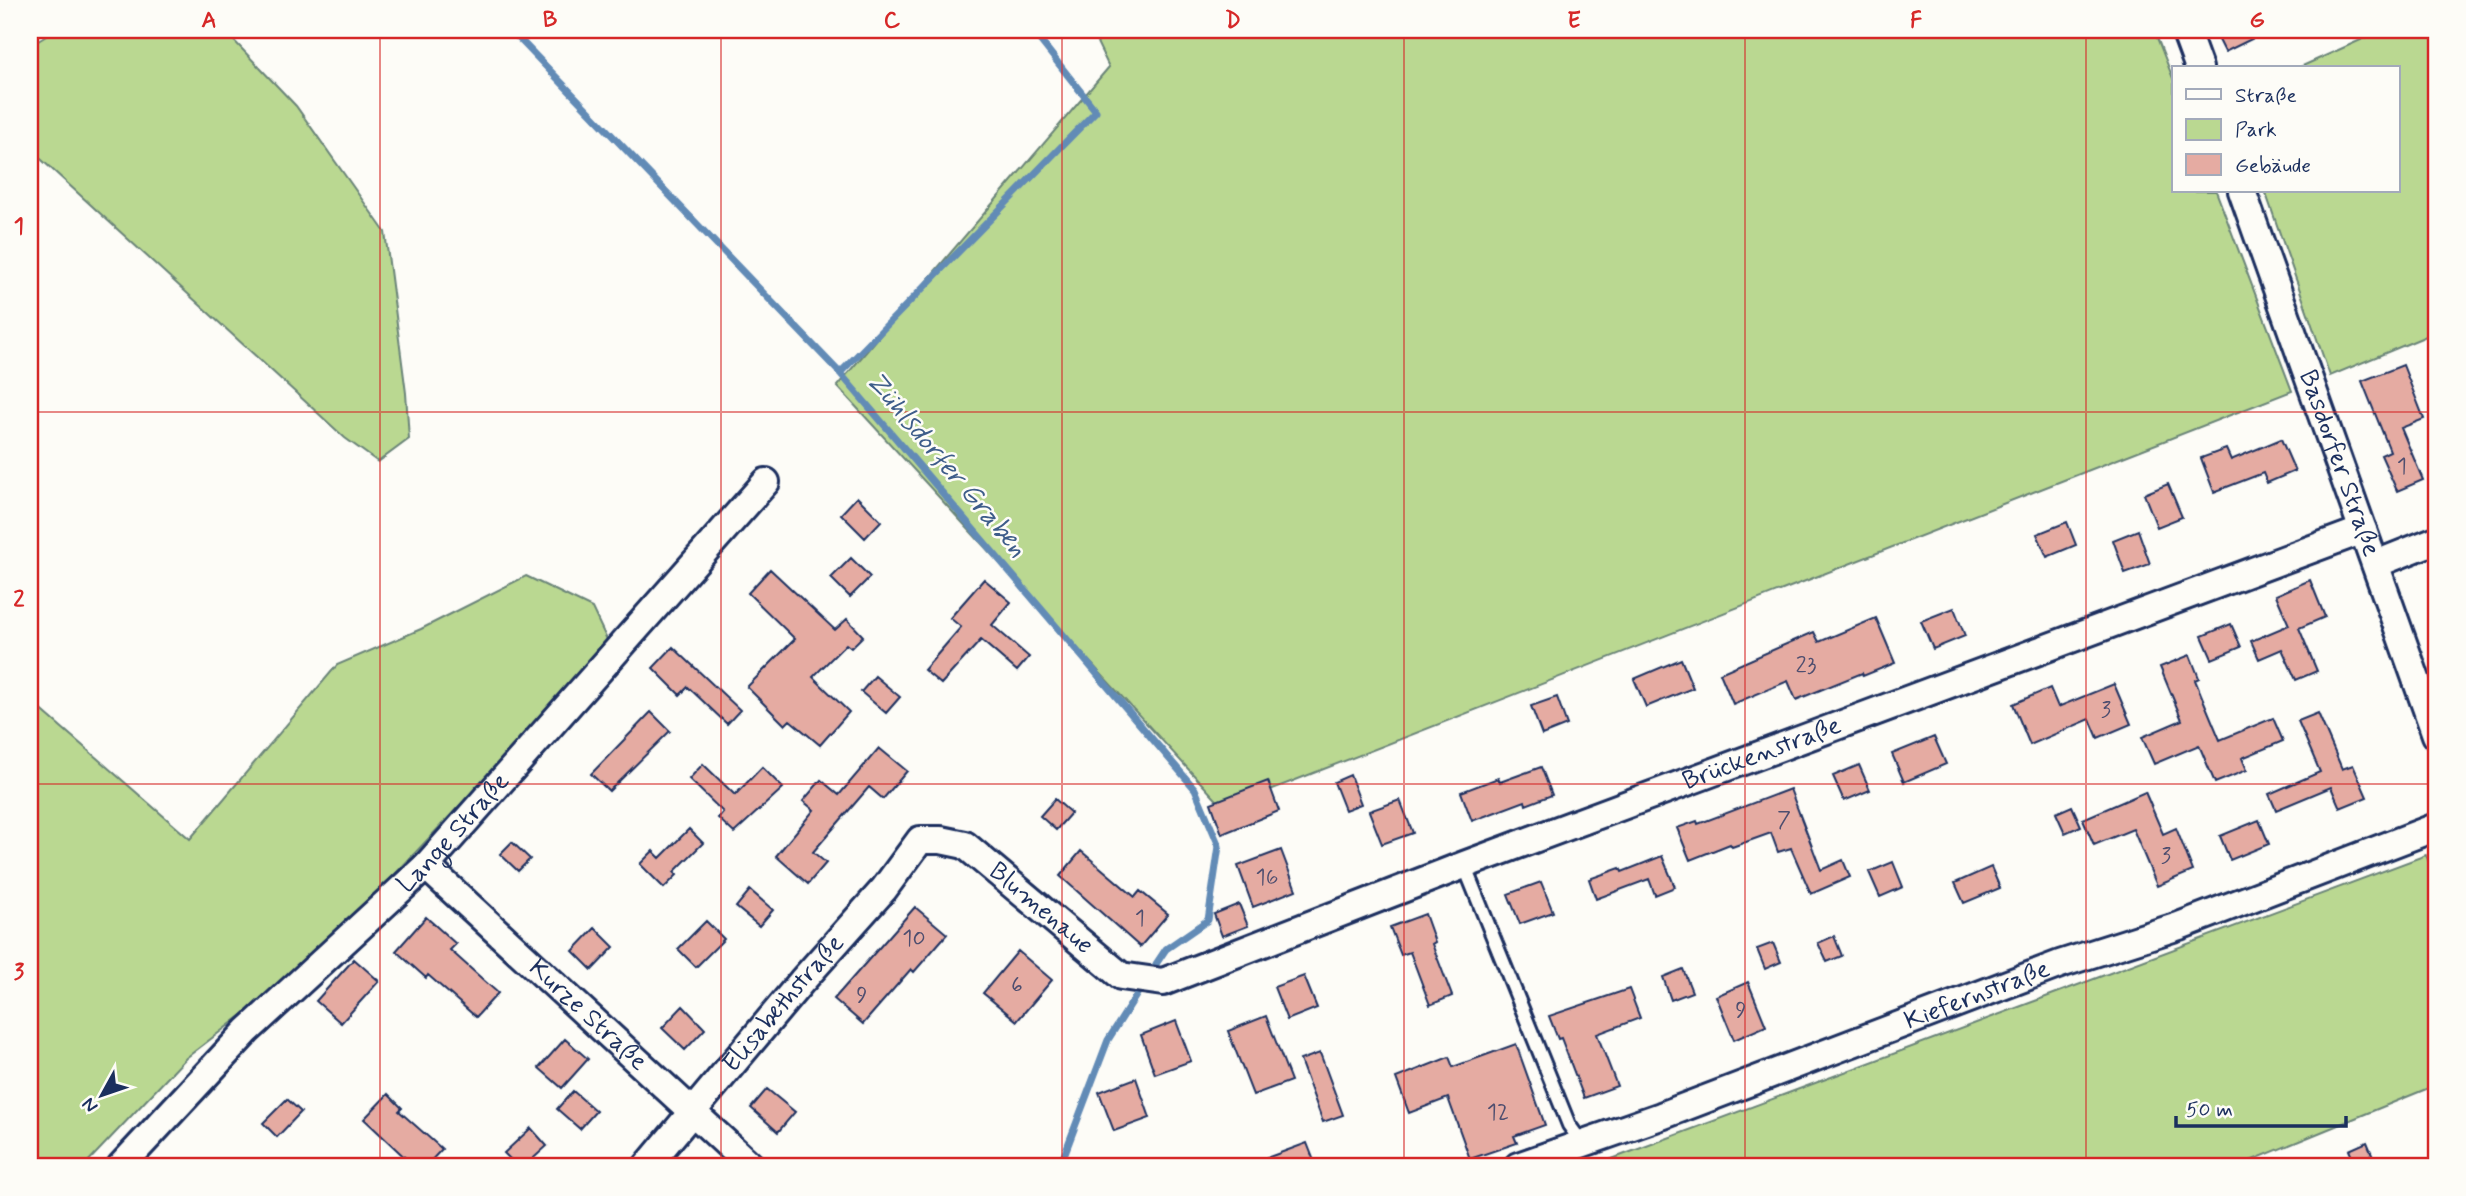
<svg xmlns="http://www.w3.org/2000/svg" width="2466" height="1196" font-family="Mynerve,sans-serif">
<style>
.green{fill:#bad891;stroke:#6a8478;stroke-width:2}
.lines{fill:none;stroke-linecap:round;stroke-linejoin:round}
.stream{stroke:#628bb6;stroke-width:7}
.building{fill:#e5aba2;stroke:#1b2f5e;stroke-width:2}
.lane-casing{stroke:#1b2f5e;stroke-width:18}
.street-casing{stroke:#1b2f5e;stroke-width:32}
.lane{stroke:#fdfcf7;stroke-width:12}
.street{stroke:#fdfcf7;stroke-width:26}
.grid{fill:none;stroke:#d62828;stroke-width:2;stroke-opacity:0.55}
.labels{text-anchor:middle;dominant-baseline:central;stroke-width:5;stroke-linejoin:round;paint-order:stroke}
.number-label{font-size:23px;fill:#4e4e6f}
.street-label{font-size:26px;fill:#1b2f5e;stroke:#fdfcf7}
.water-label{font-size:28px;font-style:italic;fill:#3e5d8a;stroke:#fdfcf7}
.neatline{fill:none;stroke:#d62828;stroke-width:2.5}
.grid-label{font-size:23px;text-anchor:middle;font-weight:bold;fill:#d62828}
</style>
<rect width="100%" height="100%" fill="#fdfcf7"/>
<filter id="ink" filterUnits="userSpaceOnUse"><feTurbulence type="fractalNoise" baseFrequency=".0143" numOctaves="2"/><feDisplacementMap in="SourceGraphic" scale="14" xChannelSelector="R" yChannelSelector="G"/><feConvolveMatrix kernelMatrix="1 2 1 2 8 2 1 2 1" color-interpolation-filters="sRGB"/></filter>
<g filter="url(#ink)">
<path class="green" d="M56,30H224L296,106L385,232L406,393L409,439L378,462L345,438L31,150L30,46Z
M1091,30H2154L2174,81V191H2216L2292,391L1224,808L837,386L1109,67Z
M2383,30H2436V332L2330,376L2265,191H2398V68H2298Z
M526,576L592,608L610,646L315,959L186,1058L84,1166H30V700L190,839L337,665L421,629Z
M2426,855L2436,880V1085L2238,1166H1593Z"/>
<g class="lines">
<path class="stream" d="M511,30L840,373L1195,789L1219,846L1208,920L1166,949L1156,964
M840,373L1096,111L1032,30
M1060,1166L1108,1040L1139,991"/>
</g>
<path class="building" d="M2214,30H2270L2225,52Z
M2403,365L2424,419L2401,428L2423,480L2397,491L2381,455L2390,451L2362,381Z
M2281,439L2295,471L2267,483L2263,473L2214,492L2201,458L2226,449L2231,460Z
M2168,484L2182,517L2157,527L2144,494Z
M857,497L881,521L865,538L841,514Z
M2067,522L2076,545L2047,557L2037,534Z
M2138,530L2150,564L2125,573L2113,540Z
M851,558L870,577L850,597L831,578Z
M770,569L835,630L847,619L863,636L851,648L846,644L813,677L849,712L820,745L790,720L785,725L747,687L795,639L748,593Z
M984,579L1011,602L992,625L1029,657L1017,671L981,640L941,684L924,670L961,627L950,618Z
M2310,580L2325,617L2299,628L2317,671L2296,680L2282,649L2259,659L2251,641L2289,625L2276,595Z
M1954,608L1965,636L1933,649L1921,621Z
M1876,618L1895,663L1863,676L1862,673L1796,700L1788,681L1733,704L1720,673L1814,632L1819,642Z
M2231,624L2241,647L2212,659L2202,636Z
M673,647L740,710L727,724L688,687L680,695L653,668Z
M2190,655L2199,678L2195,680L2220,740L2273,718L2283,741L2242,758L2247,770L2215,783L2199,745L2154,764L2142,737L2182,720L2160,667Z
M1681,659L1693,688L1646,707L1634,679Z
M875,676L900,697L886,713L861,692Z
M2114,684L2131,724L2098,738L2090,719L2030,745L2013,704L2050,688L2058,707Z
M1557,697L1567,725L1542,735L1531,706Z
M651,712L670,731L609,791L591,774Z
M2318,713L2342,769L2353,765L2367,797L2340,808L2331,787L2276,810L2269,794L2320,772L2298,721Z
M1934,737L1946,764L1904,782L1892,754Z
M879,748L907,771L883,799L869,787L813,852L826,863L808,884L776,856L814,810L803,801L821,780L839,795Z
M703,764L735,795L762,767L783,788L734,833L718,818L723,812L689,779Z
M1859,765L1870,790L1844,801L1833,776Z
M1541,767L1552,795L1526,805L1525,801L1472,821L1461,792L1498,778L1500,782Z
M1350,775L1361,804L1345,810L1334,782Z
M1268,781L1279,811L1222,834L1211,803Z
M1790,789L1821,870L1843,860L1850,877L1811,894L1791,848L1778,852L1771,833L1732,847L1730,844L1690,860L1677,828L1697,821L1698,824Z
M2145,792L2163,834L2176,828L2193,871L2157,886L2133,829L2094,845L2083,819Z
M1055,799L1071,813L1056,830L1040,816Z
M1400,800L1413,833L1382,844L1369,811Z
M2072,806L2081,826L2065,833L2056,813Z
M2259,820L2269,844L2230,860L2220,836Z
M689,829L703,843L674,872L677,875L664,888L640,864L653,851L660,858Z
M512,842L530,859L518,871L500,854Z
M1281,850L1296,890L1253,907L1238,866Z
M1081,851L1135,897L1140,891L1168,914L1140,947L1060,876Z
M1662,856L1675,887L1655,895L1649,879L1596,899L1589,879L1620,868L1622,872Z
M1893,862L1903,887L1880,897L1869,872Z
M1991,867L2000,888L1964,903L1955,883Z
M1541,882L1553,912L1520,924L1508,894Z
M750,890L773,910L759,926L736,907Z
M1239,904L1248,926L1222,936L1214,914Z
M915,907L947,934L914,972L911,969L863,1024L834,999Z
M1425,914L1435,942L1432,944L1452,996L1430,1005L1410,952L1401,955L1390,927Z
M426,917L456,944L450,950L498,993L476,1017L428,975L426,978L396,951Z
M706,921L724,939L696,967L678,949Z
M595,928L614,947L592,970L573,951Z
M1834,936L1842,956L1827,962L1818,943Z
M1773,943L1781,962L1765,969L1757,949Z
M1018,951L1052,980L1017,1021L983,993Z
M354,959L379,981L341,1023L316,1001Z
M1683,969L1692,992L1671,1000L1663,977Z
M1304,976L1317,1008L1287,1020L1274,987Z
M1748,982L1766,1026L1734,1040L1716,996Z
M1629,989L1640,1018L1597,1034L1617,1086L1584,1098L1561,1038L1558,1039L1549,1016Z
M683,1006L705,1029L685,1050L662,1028Z
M1266,1016L1291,1081L1253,1095L1228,1031Z
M1176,1021L1191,1061L1155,1074L1141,1035Z
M565,1039L588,1059L562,1088L539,1068Z
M1516,1044L1545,1125L1514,1136L1517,1143L1470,1159L1448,1098L1409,1113L1396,1078L1449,1057L1453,1067Z
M1320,1053L1343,1115L1323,1122L1300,1060Z
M1136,1078L1150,1118L1114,1131L1099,1092Z
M767,1089L795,1112L778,1132L751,1108Z
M573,1091L596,1111L580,1129L557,1109Z
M388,1094L402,1108L399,1111L442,1149L426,1166H414L364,1119Z
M287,1099L301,1112L277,1137L263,1123Z
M531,1128L547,1146L525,1166H517L504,1153Z
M2367,1142L2377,1166H2356L2349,1150Z
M1307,1143L1316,1166H1251L1250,1164Z"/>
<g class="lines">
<defs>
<path id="lane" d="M1464,865L1569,1125L1582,1143"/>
<g id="street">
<path d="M2185,30L2199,68"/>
<path id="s1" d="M2242,191L2436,735"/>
<path d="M2376,564L2436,540"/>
<path id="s2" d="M426,866L751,1166"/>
<path id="s3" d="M121,1166L247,1031L426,866L766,482"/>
<path id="s4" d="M647,1166L802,981L884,889L920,840H941L965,845L1121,976L1163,982L1464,865L2363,530"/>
<path id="s5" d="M1518,1166L1661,1116L2060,964L2179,926L2436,827"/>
</g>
</defs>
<use href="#lane" class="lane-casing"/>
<use href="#street" class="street-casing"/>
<use href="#lane" class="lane"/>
<use href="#street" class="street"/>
</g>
</g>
<path class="grid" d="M380,30V1166M721,30V1166M1062,30V1166M1404,30V1166M1745,30V1166M2086,30V1166M30,412H2436M30,784H2436"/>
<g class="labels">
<g class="number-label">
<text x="2402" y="467">1</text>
<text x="1806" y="666">23</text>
<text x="2106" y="711">3</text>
<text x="1784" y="821">7</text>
<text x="2166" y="857">3</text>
<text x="1267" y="878">16</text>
<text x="1140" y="919">1</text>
<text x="914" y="939">10</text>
<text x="1017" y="986">6</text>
<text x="862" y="996">9</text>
<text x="1741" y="1011">9</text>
<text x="1498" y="1113">12</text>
</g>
<g class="street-label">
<text stroke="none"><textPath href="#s1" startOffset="289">Basdorfer Straße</textPath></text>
<text stroke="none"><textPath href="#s4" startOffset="1358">Brückenstraße</textPath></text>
<text stroke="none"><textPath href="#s3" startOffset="471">Lange Straße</textPath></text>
<text stroke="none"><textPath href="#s4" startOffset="570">Blumenaue</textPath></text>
<text stroke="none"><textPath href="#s5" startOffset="490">Kiefernstraße</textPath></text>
<text stroke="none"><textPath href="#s4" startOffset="212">Elisabethstraße</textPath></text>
<text stroke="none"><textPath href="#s2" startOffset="220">Kurze Straße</textPath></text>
</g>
<g class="water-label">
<text transform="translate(946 465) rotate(50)">Zühlsdorfer Graben</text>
</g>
</g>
<rect width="2466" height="1196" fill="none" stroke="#fdfcf7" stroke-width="77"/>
<rect x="2172" y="66" width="228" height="126" fill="#fdfcf7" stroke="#a3aaba" stroke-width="2"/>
<rect x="2186" y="89" width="35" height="10" fill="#fdfcf7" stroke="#a3aaba" stroke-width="2"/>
<text x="2235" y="102" font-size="21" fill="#1b2f5e">Straße</text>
<rect x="2186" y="119" width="35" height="21" fill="#bad891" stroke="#a3aaba" stroke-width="2"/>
<text x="2235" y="136" font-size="21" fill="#1b2f5e">Park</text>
<rect x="2186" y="154" width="35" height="21" fill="#e5aba2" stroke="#a3aaba" stroke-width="2"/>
<text x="2235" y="172" font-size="21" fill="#1b2f5e">Gebäude</text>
<g transform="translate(102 1095) rotate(230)" stroke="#fdfcf7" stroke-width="5" paint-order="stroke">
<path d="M0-5L12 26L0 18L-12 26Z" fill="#1b2f5e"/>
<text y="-10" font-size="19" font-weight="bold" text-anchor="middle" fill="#1b2f5e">N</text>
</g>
<path d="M2176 1116v10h170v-10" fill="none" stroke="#1b2f5e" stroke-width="3.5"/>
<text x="2186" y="1116" font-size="21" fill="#1b2f5e" stroke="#fdfcf7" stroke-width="5" paint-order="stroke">50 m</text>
<rect x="38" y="38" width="2390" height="1120" class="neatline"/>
<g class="grid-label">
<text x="209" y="27">A</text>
<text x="550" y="27">B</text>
<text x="892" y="27">C</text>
<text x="1233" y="27">D</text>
<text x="1574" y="27">E</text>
<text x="1916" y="27">F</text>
<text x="2257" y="27">G</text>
<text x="19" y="233">1</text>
<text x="19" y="606">2</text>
<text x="19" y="979">3</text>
</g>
</svg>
